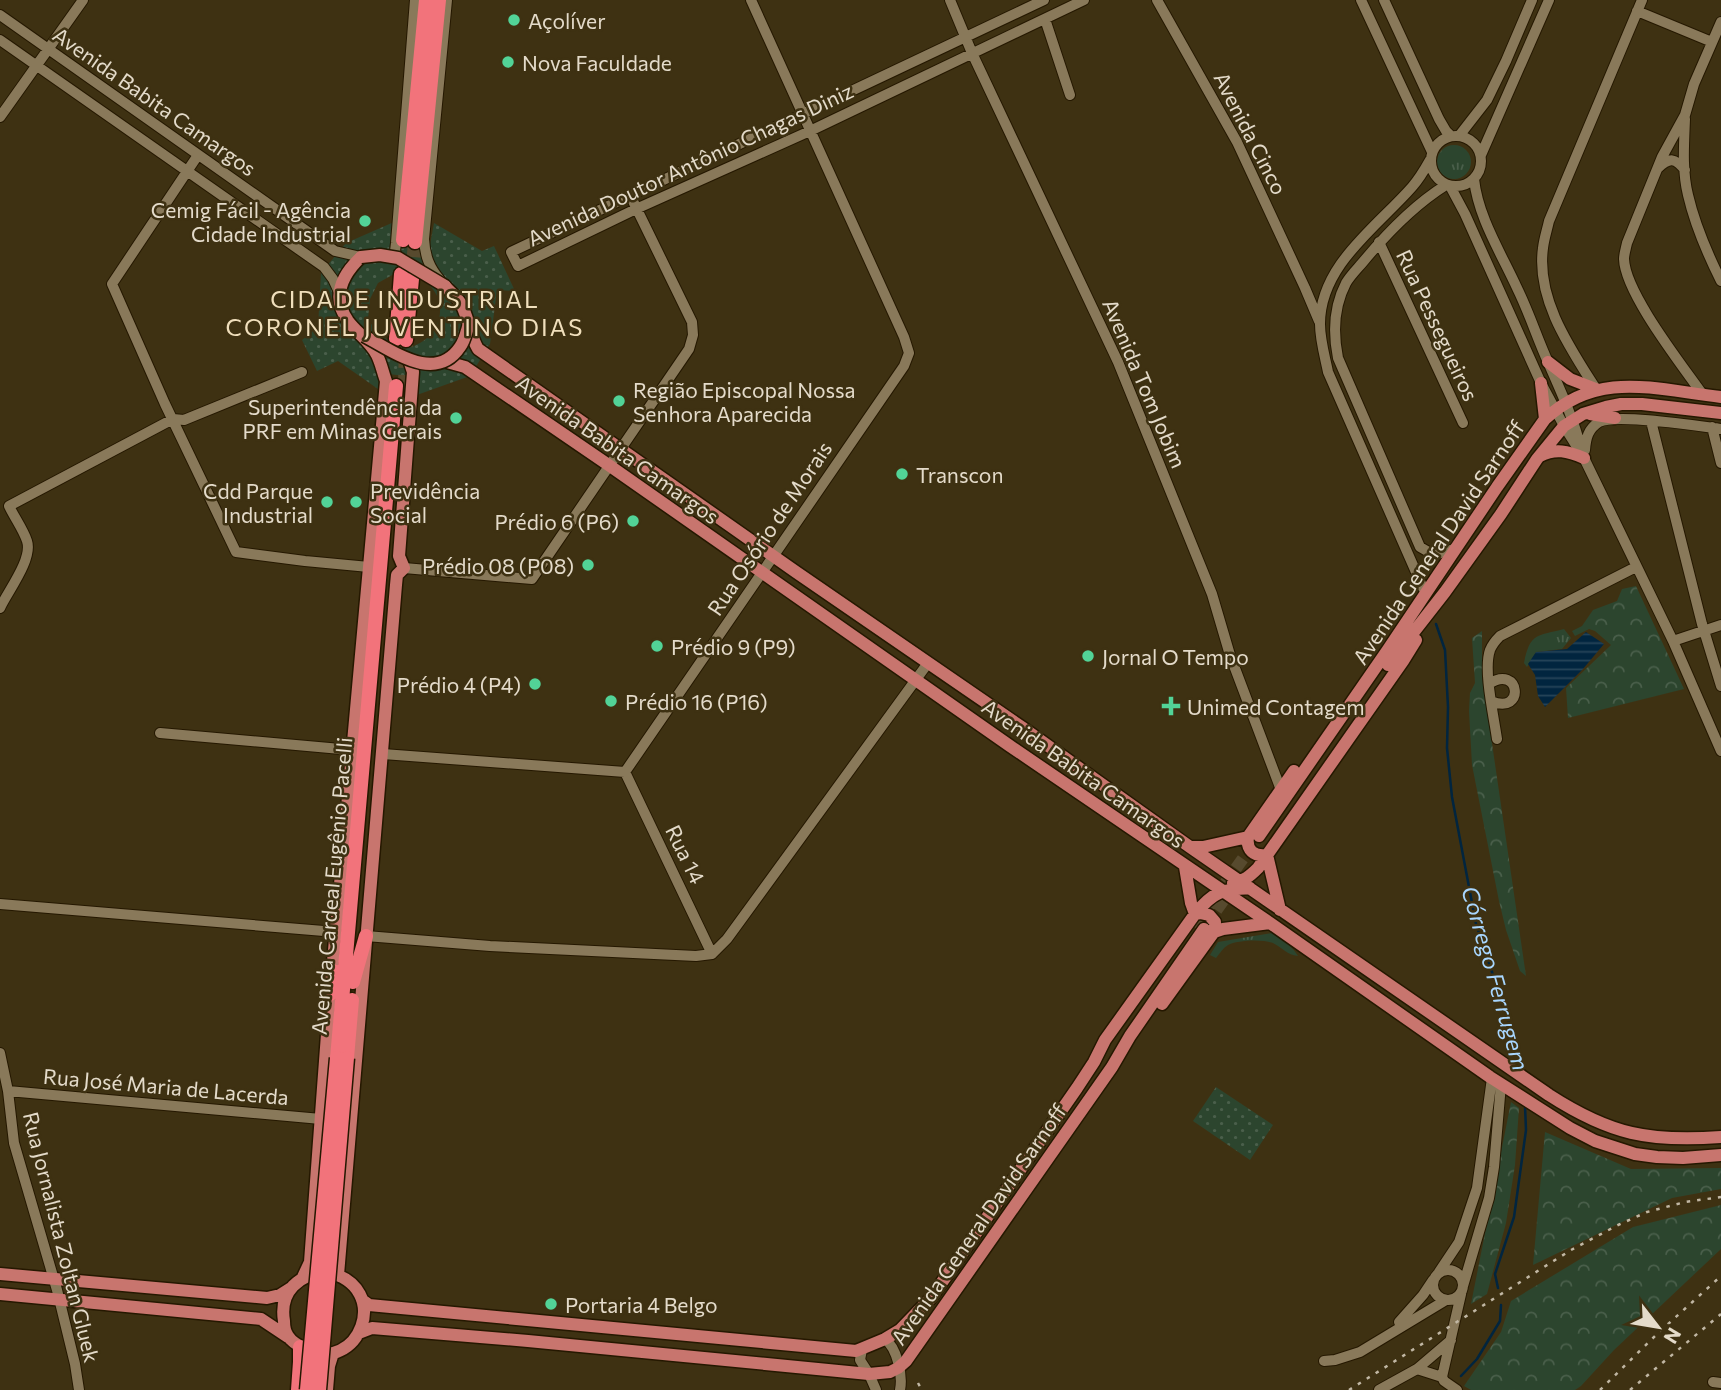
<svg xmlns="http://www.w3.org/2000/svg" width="1721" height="1390" font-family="Commissioner,sans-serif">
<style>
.grass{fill:url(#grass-tufts)}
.forest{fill:url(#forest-crowns)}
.park{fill:url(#park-dots);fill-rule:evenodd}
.water{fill:url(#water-rules)}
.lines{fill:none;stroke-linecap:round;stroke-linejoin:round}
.stream{stroke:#01253f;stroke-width:2.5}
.major-tunnel{stroke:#574a2e;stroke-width:12;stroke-dasharray:12 6;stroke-linecap:butt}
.highway-tunnel{stroke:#574a2e;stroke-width:14;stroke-dasharray:14 7;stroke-linecap:butt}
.minor-casing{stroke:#251800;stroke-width:12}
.major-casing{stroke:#251800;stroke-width:15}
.highway-casing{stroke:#251800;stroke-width:17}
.minor{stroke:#89795a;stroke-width:10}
.major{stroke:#c8756e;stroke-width:12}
.highway{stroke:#f2737b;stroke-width:14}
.rail{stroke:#c1b7a4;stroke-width:2.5;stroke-dasharray:3.5 7;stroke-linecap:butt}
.major-bridge-casing{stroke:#251800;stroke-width:15;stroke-linecap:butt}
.highway-bridge-casing{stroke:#251800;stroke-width:17;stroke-linecap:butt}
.major-bridge{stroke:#c8756e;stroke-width:12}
.highway-bridge{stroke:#f2737b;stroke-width:14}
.poi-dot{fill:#52d397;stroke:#3e3112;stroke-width:2.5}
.labels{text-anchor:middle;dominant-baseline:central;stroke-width:5;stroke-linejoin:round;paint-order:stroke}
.poi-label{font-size:21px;fill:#e4dbca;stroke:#3e3112;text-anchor:start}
.street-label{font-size:21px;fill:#e4dbca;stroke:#3e3112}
.water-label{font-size:23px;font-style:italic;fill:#a8d6fe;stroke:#3e3112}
.quarter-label{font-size:24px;letter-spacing:2px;fill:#f0dfbc;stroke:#3e3112}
</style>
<defs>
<pattern id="grass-tufts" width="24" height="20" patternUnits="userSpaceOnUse" patternTransform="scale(1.75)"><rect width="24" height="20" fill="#2c452e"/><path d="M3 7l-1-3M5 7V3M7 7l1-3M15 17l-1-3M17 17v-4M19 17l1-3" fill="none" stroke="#4a5f4b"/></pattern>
<pattern id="forest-crowns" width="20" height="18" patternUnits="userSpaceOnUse" patternTransform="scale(1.75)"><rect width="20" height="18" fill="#2c452e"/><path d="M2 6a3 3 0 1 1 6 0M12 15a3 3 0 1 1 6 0" fill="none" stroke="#4a5f4b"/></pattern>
<pattern id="park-dots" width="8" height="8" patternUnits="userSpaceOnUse" patternTransform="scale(1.75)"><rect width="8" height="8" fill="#2c452e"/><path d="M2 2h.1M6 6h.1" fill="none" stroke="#4a5f4b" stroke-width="1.8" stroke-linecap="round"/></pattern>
<pattern id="water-rules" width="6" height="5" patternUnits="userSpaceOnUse" patternTransform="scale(1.75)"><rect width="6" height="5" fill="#01253f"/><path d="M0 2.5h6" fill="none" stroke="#264459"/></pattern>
</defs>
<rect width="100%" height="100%" fill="#3e3112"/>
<path class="grass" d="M1437 162a17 17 0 1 1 34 0a17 17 0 1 1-34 0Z
M1564,629L1571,638L1562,649L1536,652L1527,667L1524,663C1530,632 1538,636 1564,629Z
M1272,933C1283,939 1292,946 1298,956C1287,955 1283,948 1273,943C1263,939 1237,940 1228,945C1223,948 1220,953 1216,958L1210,955L1218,942Z"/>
<path class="forest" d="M1636,586L1684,689L1568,718L1566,688L1611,645L1595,631L1589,629L1575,636L1572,631L1582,626L1593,610L1617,601L1622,589Z
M1482,631V675L1526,976L1520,971L1506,930L1499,901L1472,765L1469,711L1470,693L1475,683L1472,638Z
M1511,1102L1519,1108L1515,1165L1506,1223L1487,1294L1471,1304Z
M1545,1132L1631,1169L1721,1168V1189L1672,1198L1533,1265Z
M1721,1205V1249L1614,1350L1581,1386L1575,1390H1471L1464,1386L1501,1332L1511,1301L1633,1227Z"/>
<path class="park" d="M394,222L399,246L429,250L434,223L482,251L494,246L515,291L497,290L490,344L470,376L414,396L415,377L388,374L378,389L338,361L317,371L302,340L318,327L321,273L346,243ZM394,274C401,275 410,275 417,278C443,287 448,320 427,338C423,342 417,344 412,347L390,341L377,333L368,319L370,299L378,283Z
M1216,1087L1273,1125L1250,1160L1193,1121Z"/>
<path class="water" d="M1586,632L1604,644L1583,669L1545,707L1538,696L1535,675L1528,664L1536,652L1567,649Z"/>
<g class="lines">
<path class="stream" d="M1436,624L1445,650L1448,707L1447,748L1452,797L1476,924L1523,1065L1524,1071
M1498,1288L1495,1274L1514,1217L1526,1130L1525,1106
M1461,1376L1477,1359L1500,1321L1501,1305"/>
<path class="major-tunnel" d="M1206,925L1230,891
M1194,927L1259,836"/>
<path class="highway-tunnel" d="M412,278L415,242
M405,389L406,340"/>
<defs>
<path id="minor" d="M950,0L972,53L1118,362L1212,594L1230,655L1281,790
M1044,0L511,252L518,266L636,209L810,131L1084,0
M1157,0L1237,142L1305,288L1319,321
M1361,0L1432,152
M1384,0L1439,119L1446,131L1451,136
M1637,11L1712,42
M0,15L335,251L361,257
M1045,19L1070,95
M0,40L324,267L333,279L339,292
M0,117L83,0
M1685,119C1684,144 1682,171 1688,195C1695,225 1707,253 1721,281
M1431 161a25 25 0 1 1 50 0a25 25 0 1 1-50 0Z
M1459,136L1487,100L1506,61L1532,0
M198,155L112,284L165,404L236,552L305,561L369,567
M1481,155L1549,0
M1658,168C1670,157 1675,158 1685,170
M1474,179C1478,217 1501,253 1517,288C1529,312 1537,338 1548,362C1561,392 1572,415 1581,447
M1446,185C1414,205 1387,233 1363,262C1357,269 1350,276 1346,283C1334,306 1333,333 1338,358L1420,547L1434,555L1454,549
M1450,186L1465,214L1541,383L1564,426L1584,458L1673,641L1721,751
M1379,242L1463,423
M398,258L395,251L396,243L415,0
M440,280C429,267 425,256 424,239L447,0
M1596,389C1570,348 1536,299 1543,248C1544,239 1547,230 1549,221L1642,0
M1703,395C1682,365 1625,293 1624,259C1624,254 1626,248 1627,243L1662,157L1685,115L1694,84L1721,22
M1651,421L1702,624L1721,686
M1712,427L1721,463
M1585,450C1586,438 1588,429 1599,422C1616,413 1698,426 1721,429
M9,506L173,419L184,420L302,372
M404,568L532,579L689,349L693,335L692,322L630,195
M1423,588L1328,372C1325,357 1320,340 1320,324C1320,265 1377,227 1412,187C1419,179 1425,169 1430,160
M0,608C8,591 33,559 27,541C23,529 14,517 9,506
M1673,641L1721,625
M1489,684C1520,663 1526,716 1491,701
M160,733L352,750
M1497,739C1494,717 1483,670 1490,650C1492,645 1496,640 1500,636L1636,567
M383,754L625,772L904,366L909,353L904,337L751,0
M625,772L712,954
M0,904L336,932
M366,936L490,946L696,956L712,954L727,939L928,663
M0,1053L8,1091L14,1143L57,1290L75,1364L79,1390
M8,1091L321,1119
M1433 1285a15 15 0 1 1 30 0a15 15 0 1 1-30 0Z
M1439,1272L1459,1242L1477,1188L1492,1078
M1463,1286L1489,1198L1494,1167L1501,1084
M1399,1322L1423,1295L1433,1280
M885,1339C897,1348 903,1375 900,1390
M862,1349L860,1360L869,1374L876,1390
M1324,1361L1335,1360L1360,1352L1446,1300
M1417,1369L1442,1377L1444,1381L1457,1390
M1442,1377L1462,1290
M1713,1382L1721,1383
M1379,1390L1417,1369L1451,1340"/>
<path id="major" d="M445,286C450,292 457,297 461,304C469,318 469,334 478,349L796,572L1023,728L1190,847L1549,1095C1611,1135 1649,1142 1721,1137
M447,362L465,367L610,466L1010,746L1270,923L1490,1077L1570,1128L1595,1141L1635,1154L1657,1157L1683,1158L1721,1155
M1548,362L1570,379L1596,389
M1541,383L1545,419
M1590,414L1615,418
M1540,456C1555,448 1568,451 1584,458
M1388,665L1445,592L1501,514L1537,459L1564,426L1583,414L1606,407L1621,404H1642L1721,413
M1259,836L1387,651L1497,487L1545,419C1599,369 1656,390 1721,397
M1248,837C1246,850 1254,857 1267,855
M1190,847H1203L1248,837L1294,771
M1267,855L1280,910
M1185,867L1191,903L1195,914
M1233,883C1244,881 1250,876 1258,868L1403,661L1416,640
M1195,914L1200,913L1209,915L1215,922L1214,932
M1162,1004L1214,932L1223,929L1270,923
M327,1272C395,1287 358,1376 305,1349C299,1346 291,1341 288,1336C285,1332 284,1325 284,1321C279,1291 299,1274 327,1272Z
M0,1274L267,1298L280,1295L291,1288
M338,1275L396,585L397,575L404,568L399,556L413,372L409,360
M303,1277L310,1262L330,994L386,381C383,373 381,363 377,355C370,341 357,333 348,321C331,297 342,275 361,257
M0,1294L261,1319L288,1337
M362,1300L369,1305L856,1351L885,1339L900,1330L931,1298L1077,1088L1094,1062L1105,1040L1195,914C1214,891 1221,890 1250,888
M359,1333L372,1328L528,1341L869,1374L890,1372L898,1368L906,1361L1112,1067L1130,1036L1204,929
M327,1390L329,1366L333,1353"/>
<path id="highway" d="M403,240L426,0
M415,242L439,0
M396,339L401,274
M406,340L412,279
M353,982L366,936
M330,994L334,987L336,972
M337,1058L396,386
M347,1058L352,1000
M298,1390L300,1362V1347"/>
</defs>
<use href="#minor" class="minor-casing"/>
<use href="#major" class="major-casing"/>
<use href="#highway" class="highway-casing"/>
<use href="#minor" class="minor"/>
<use href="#major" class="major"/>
<use href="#highway" class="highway"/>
<path class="rail" d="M918,1383L922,1390
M1349,1390L1571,1250L1618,1225L1647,1212L1685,1202L1721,1197
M1600,1390L1656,1335L1721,1276
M1630,1390L1721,1314"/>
<defs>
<path id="major-bridge" d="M361,257L380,255L398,258L445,286
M364,336C393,351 435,384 460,347C464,342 466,334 468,327"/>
<path id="highway-bridge" d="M307,1390L337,1058
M319,1390L347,1058"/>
</defs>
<use href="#major-bridge" class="major-bridge-casing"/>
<use href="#highway-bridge" class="highway-bridge-casing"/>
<use href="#major-bridge" class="major-bridge"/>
<use href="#highway-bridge" class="highway-bridge"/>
</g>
<g class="poi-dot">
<circle cx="514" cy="20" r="7"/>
<circle cx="508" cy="62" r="7"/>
<circle cx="365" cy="221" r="7"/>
<circle cx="619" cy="401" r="7"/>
<circle cx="456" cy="418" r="7"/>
<circle cx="902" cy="474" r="7"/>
<circle cx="327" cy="502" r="7"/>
<circle cx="356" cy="502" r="7"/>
<circle cx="633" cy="521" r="7"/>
<circle cx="588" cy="565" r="7"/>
<circle cx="657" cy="646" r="7"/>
<circle cx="1088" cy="656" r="7"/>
<circle cx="535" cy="684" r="7"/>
<circle cx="611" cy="701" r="7"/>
<path d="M1167.5 695.5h7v7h7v7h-7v7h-7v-7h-7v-7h7z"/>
<circle cx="551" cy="1304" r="7"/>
</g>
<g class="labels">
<g class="poi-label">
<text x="528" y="20">Açolíver</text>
<text x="522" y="62">Nova Faculdade</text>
<text x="351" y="209" text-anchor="end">Cemig Fácil - Agência<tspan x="351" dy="24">Cidade Industrial</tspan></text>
<text x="633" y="389">Região Episcopal Nossa<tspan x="633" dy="24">Senhora Aparecida</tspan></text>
<text x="442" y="406" text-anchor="end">Superintendência da<tspan x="442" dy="24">PRF em Minas Gerais</tspan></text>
<text x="916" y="474">Transcon</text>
<text x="313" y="490" text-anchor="end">Cdd Parque<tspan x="313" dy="24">Industrial</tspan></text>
<text x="370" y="490">Previdência<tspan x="370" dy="24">Social</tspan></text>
<text x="619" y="521" text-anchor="end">Prédio 6 (P6)</text>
<text x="574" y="565" text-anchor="end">Prédio 08 (P08)</text>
<text x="671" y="646">Prédio 9 (P9)</text>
<text x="1102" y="656">Jornal O Tempo</text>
<text x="521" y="684" text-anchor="end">Prédio 4 (P4)</text>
<text x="625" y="701">Prédio 16 (P16)</text>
<text x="1187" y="706">Unimed Contagem</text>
<text x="565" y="1304">Portaria 4 Belgo</text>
</g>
<g class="street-label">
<text transform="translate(155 101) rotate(35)">Avenida Babita Camargos</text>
<text transform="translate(1251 133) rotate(63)">Avenida Cinco</text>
<text transform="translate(690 164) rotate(-25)">Avenida Doutor Antônio Chagas Diniz</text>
<text transform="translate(1438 325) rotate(65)">Rua Pessegueiros</text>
<text transform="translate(1145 383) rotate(67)">Avenida Tom Jobim</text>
<text transform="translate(618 449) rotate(35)">Avenida Babita Camargos</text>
<text transform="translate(769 528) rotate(-56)">Rua Osório de Morais</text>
<text transform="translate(1438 542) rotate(-56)">Avenida General David Sarnoff</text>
<text transform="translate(1084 773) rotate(35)">Avenida Babita Camargos</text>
<text transform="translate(686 854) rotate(64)">Rua 14</text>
<text transform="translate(331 886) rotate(-85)">Avenida Cardeal Eugênio Pacelli</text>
<text transform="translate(166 1086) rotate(5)">Rua José Maria de Lacerda</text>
<text transform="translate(978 1224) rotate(-55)">Avenida General David Sarnoff</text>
<text transform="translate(62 1237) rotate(76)">Rua Jornalista Zoltan Gluek</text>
</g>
<g class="water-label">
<text transform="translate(1496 978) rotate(74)">Córrego Ferrugem</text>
</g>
<g class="quarter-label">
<text x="405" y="298">CIDADE INDUSTRIAL<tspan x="405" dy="28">CORONEL JUVENTINO DIAS</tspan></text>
</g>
</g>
<g transform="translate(1658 1327) rotate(121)" stroke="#3e3112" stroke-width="5" paint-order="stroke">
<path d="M0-5L12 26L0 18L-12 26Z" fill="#e4dbca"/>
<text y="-10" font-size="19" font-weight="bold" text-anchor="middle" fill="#e4dbca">N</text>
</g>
</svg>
